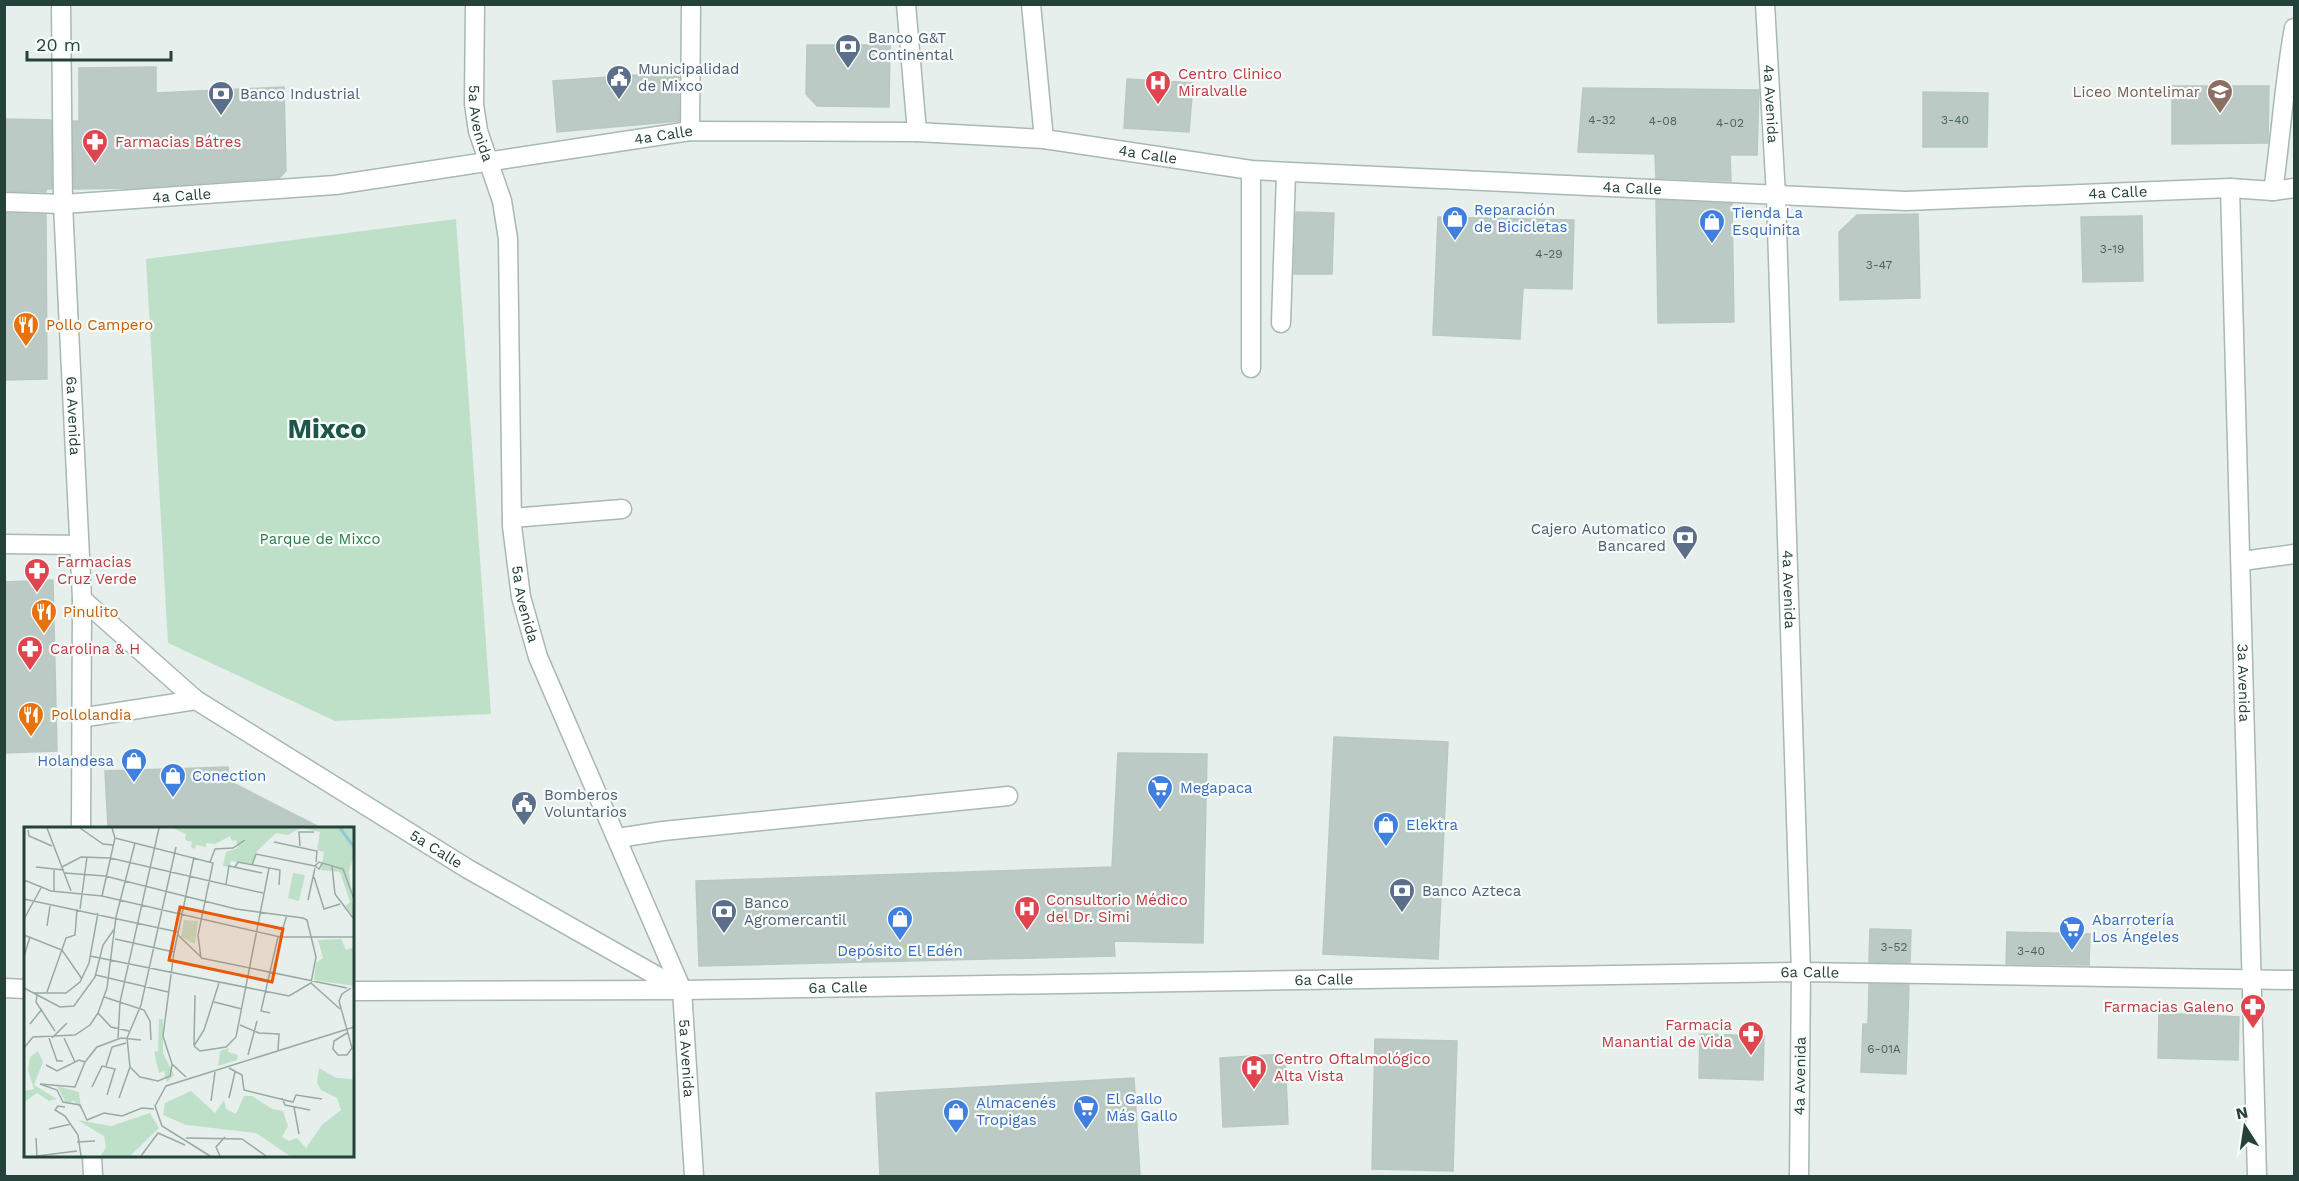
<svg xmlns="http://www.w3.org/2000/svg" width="2299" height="1181" font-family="'Work Sans',sans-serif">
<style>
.green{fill:#bfe0c8}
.building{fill:#bbcac4;stroke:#b8c9c2;stroke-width:1.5}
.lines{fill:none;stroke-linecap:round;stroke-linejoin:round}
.minor-casing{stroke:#a8b8b2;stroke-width:21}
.minor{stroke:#fff;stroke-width:18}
.labels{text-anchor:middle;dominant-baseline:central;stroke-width:4.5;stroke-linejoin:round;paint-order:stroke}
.number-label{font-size:12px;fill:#4a645c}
.service-label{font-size:15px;fill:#4e5e75;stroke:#f7fbf9;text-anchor:start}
.health-label{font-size:15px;fill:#be3a42;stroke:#f7fbf9;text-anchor:start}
.education-label{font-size:15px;fill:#785e54;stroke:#f7fbf9;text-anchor:end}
.street-label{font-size:15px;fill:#24423a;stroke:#f7fbf9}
.shop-label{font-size:15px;fill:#366cbe;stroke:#f7fbf9;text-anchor:start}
.food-label{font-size:15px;fill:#c56008;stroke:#f7fbf9;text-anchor:start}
.park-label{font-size:15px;fill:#2d7a4b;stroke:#f7fbf9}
.town-label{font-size:27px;font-weight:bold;fill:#1f5548;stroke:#f7fbf9}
.inset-river{fill:none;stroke:#8ec9d4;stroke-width:3}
.inset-road{fill:none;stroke:#98aaa4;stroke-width:1.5}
.view{fill:#e8590c;fill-opacity:0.15;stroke:#e8590c;stroke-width:3}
.inset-edge{fill:none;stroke:#24423a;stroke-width:3}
</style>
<rect width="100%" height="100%" fill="#e6efeb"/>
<path class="green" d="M456,219L491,714L335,721L168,643L146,259Z"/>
<path class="building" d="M807,45H890L889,107L817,106L806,94Z
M156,67V93L284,87L286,171L279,178L132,188L74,189L73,121H79V68Z
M679,72V121L557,132L553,81Z
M1127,79L1193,83L1189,132L1124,128Z
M2172,86H2269L2268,143L2172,144Z
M1583,88L1759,90L1757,155H1730L1731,181L1656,178L1655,154L1578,152Z
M1923,92L1988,93L1987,147H1923Z
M4,119L51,120L52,189H46V192L4,191Z
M1656,200L1732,204L1734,322L1658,323Z
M1296,212L1334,213L1332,274H1294Z
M4,213L46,215L47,379L4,380Z
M1918,214L1920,298L1840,300L1839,232L1857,215Z
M2142,216L2143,281L2083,282L2081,217Z
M1438,217L1574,220L1572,289L1523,288L1520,339L1433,335Z
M53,580L57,751L4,753V582Z
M1334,737L1448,742L1438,959L1323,954Z
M1118,753L1207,754L1203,943L1114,941L1115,956L699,966L696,881L1112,867Z
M228,767L229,781L321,828H108L105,771Z
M1870,929L1911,930L1910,963L1869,962Z
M2007,932L2090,934L2089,965L2006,964Z
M1869,984L1909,985L1906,1074L1861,1072L1863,1024H1868Z
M2159,1013L2239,1017L2238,1060L2158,1058Z
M1700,1034L1764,1036L1763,1080L1699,1078Z
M1375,1039L1457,1041L1453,1171L1372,1169Z
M1285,1054L1288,1124L1223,1127L1220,1058Z
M1134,1078L1140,1176H880L876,1093Z"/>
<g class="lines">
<defs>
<g id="minor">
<path id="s1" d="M61,4L63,204L82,599L81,828"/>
<path id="s2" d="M475,4L474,104L478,131L502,201L508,239L512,526L521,597L538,657L682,990L694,1176"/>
<path d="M906,4L917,132"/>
<path d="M1031,4L1044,139"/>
<path id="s3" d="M1765,4L1776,196L1801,972L1799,1176"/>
<path d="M690,131L691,4"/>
<path d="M1251,170V368"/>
<path id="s4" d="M2230,188L2257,1176"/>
<path d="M2273,191C2281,137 2284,82 2294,28"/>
<path id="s5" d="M4,202L63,204L335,185L690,131L917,132L1044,139L1251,170L1906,201L2230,188L2273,191L2294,188"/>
<path d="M1281,323L1286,173"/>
<path d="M512,518L622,509"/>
<path d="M4,544L79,545"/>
<path d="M2242,561L2294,554"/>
<path id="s6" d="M82,599L196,700L468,869L680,989"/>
<path d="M80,718L196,700"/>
<path d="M618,838L663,831L1008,796"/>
<path d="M4,988L26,989"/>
<path id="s7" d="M352,991L682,990L1801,972L2294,980"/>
<path d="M92,1156L93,1176"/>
</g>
</defs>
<use href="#minor" class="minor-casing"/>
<use href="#minor" class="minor"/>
</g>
<defs>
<symbol id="bank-pin" viewBox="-11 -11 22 30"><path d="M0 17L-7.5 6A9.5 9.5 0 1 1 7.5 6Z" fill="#5c6f8a" stroke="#f7fbf9"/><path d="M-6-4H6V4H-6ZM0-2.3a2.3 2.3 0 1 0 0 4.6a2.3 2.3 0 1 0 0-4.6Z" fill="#fff"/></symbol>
<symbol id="civic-pin" viewBox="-11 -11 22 30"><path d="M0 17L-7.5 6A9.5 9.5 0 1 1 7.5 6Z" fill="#5c6f8a" stroke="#f7fbf9"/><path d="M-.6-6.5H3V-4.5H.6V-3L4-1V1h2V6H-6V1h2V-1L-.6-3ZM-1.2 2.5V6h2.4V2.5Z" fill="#fff"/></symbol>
<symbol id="hospital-pin" viewBox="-11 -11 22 30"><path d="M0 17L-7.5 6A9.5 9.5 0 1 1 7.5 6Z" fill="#e0444e" stroke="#f7fbf9"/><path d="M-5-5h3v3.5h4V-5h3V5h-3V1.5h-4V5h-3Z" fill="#fff"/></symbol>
<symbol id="school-pin" viewBox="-11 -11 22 30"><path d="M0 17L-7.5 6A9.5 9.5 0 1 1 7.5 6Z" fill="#8d6e63" stroke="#f7fbf9"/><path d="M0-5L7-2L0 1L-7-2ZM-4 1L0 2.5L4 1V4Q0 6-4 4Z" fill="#fff"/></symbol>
<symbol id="pharmacy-pin" viewBox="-11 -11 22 30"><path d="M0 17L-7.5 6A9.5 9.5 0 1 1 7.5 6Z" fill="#e0444e" stroke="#f7fbf9"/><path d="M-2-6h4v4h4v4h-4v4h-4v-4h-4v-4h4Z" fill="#fff"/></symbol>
<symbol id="shop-pin" viewBox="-11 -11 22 30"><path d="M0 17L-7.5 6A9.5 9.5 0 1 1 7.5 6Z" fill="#3f7fe0" stroke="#f7fbf9"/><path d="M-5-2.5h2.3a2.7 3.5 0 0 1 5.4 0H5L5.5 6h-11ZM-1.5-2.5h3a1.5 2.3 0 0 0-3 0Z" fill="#fff"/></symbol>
<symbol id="restaurant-pin" viewBox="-11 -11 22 30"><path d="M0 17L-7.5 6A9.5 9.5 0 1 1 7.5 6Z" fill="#e8710a" stroke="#f7fbf9"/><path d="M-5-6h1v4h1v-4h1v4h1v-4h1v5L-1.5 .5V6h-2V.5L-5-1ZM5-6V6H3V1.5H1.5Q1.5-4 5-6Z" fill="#fff"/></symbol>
<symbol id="supermarket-pin" viewBox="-11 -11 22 30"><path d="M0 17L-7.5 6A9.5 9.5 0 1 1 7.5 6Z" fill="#3f7fe0" stroke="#f7fbf9"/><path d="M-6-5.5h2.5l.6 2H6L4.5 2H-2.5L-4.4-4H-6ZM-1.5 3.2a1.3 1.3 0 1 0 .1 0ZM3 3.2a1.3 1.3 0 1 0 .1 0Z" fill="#fff"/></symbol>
</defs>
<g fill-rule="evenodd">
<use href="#bank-pin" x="833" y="32" width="30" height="40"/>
<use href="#civic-pin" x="604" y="63" width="30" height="40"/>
<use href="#hospital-pin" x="1143" y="68" width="30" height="40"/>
<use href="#school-pin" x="2205" y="77" width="30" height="40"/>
<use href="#bank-pin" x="206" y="79" width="30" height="40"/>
<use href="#pharmacy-pin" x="80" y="127" width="30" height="40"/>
<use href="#shop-pin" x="1440" y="204" width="30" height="40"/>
<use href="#shop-pin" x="1697" y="207" width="30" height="40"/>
<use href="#restaurant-pin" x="11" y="310" width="30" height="40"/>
<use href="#bank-pin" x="1670" y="523" width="30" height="40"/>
<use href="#pharmacy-pin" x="22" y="556" width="30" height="40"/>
<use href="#restaurant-pin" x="29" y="597" width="30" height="40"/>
<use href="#pharmacy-pin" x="15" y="634" width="30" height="40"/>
<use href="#restaurant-pin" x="16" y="700" width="30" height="40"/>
<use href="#shop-pin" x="119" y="746" width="30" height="40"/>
<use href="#shop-pin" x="158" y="761" width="30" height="40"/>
<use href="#supermarket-pin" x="1145" y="773" width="30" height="40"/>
<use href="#civic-pin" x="509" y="789" width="30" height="40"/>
<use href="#shop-pin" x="1371" y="810" width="30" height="40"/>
<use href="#bank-pin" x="1387" y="876" width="30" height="40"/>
<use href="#hospital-pin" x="1012" y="894" width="30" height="40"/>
<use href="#bank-pin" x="709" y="897" width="30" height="40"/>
<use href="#shop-pin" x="885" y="904" width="30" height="40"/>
<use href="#supermarket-pin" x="2057" y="914" width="30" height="40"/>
<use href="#pharmacy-pin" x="2238" y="992" width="30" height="40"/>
<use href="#pharmacy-pin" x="1736" y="1019" width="30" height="40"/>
<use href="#hospital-pin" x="1239" y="1053" width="30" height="40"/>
<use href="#supermarket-pin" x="1071" y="1093" width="30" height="40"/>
<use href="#shop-pin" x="941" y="1097" width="30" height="40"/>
</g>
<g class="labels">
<g class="number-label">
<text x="1602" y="120">4-32</text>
<text x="1955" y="120">3-40</text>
<text x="1663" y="121">4-08</text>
<text x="1730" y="123">4-02</text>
<text x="2112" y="249">3-19</text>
<text x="1549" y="254">4-29</text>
<text x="1879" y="265">3-47</text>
<text x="1894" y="947">3-52</text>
<text x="2031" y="951">3-40</text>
<text x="1884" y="1049">6-01A</text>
</g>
<g class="service-label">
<text x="868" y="38">Banco G&amp;T<tspan x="868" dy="17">Continental</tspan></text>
<text x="638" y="69">Municipalidad<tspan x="638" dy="17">de Mixco</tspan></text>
<text x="240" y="94">Banco Industrial</text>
<text x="1666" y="529" text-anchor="end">Cajero Automatico<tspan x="1666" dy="17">Bancared</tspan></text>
<text x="544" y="795">Bomberos<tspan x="544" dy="17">Voluntarios</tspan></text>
<text x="1422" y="891">Banco Azteca</text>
<text x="744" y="903">Banco<tspan x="744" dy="17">Agromercantil</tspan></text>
</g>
<g class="health-label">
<text x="1178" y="74">Centro Clinico<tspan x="1178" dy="17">Miralvalle</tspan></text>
<text x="115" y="142">Farmacias Bátres</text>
<text x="57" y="562">Farmacias<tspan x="57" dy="17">Cruz Verde</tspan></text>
<text x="50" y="649">Carolina &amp; H</text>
<text x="1046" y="900">Consultorio Médico<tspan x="1046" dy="17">del Dr. Simi</tspan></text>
<text x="2234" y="1007" text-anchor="end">Farmacias Galeno</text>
<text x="1732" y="1025" text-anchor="end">Farmacia<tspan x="1732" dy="17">Manantial de Vida</tspan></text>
<text x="1274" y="1059">Centro Oftalmológico<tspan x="1274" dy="17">Alta Vista</tspan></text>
</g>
<g class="education-label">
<text x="2200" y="92">Liceo Montelimar</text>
</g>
<g class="street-label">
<text stroke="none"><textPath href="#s3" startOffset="100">4a Avenida</textPath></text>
<text stroke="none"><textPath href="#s2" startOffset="120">5a Avenida</textPath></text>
<text stroke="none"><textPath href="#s5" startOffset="664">4a Calle</textPath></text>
<text stroke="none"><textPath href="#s5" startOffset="1150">4a Calle</textPath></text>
<text stroke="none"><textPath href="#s5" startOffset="1636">4a Calle</textPath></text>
<text stroke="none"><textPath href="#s5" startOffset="2122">4a Calle</textPath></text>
<text stroke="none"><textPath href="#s5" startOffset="178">4a Calle</textPath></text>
<text stroke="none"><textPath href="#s1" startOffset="412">6a Avenida</textPath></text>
<text stroke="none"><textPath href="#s3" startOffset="586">4a Avenida</textPath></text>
<text stroke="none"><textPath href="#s2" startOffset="606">5a Avenida</textPath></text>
<text stroke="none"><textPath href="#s4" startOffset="495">3a Avenida</textPath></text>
<text stroke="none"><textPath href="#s6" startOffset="435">5a Calle</textPath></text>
<text stroke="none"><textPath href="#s7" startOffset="1458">6a Calle</textPath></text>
<text stroke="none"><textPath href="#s7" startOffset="972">6a Calle</textPath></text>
<text stroke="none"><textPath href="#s7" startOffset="486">6a Calle</textPath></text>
<text stroke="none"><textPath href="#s2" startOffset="1092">5a Avenida</textPath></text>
<text transform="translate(1800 1076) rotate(-89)">4a Avenida</text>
</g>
<g class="shop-label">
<text x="1474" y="210">Reparación<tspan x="1474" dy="17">de Bicicletas</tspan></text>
<text x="1732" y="213">Tienda La<tspan x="1732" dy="17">Esquinita</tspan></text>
<text x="114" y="761" text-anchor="end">Holandesa</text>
<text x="192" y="776">Conection</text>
<text x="1180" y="788">Megapaca</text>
<text x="1406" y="825">Elektra</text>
<text x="2092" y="920">Abarrotería<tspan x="2092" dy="17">Los Ángeles</tspan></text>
<text x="900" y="951" text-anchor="middle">Depósito El Edén</text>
<text x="1106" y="1099">El Gallo<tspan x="1106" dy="17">Más Gallo</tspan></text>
<text x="976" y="1103">Almacenés<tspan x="976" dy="17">Tropigas</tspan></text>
</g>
<g class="food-label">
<text x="46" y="325">Pollo Campero</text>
<text x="63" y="612">Pinulito</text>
<text x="51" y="715">Pollolandia</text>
</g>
<g class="park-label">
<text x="320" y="539">Parque de Mixco</text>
</g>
<g class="town-label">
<text x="327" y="429">Mixco</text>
</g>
</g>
<g transform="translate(24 827)">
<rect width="330" height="330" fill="#e6efeb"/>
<path d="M149,1H330V29L325,44L330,90L321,79L326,75L316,45L297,43L300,25L293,23L296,5L277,1L264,8L252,6L233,24L229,37L207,34L205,40L199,39L202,25L214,21L212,13L208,14L206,9L191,17L182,16V20L172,18L171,22L167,20L168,15L161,13L162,7ZM269,46L281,48L275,74L264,71ZM160,93L174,94L171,117L157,110ZM317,112L322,123L330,120V113V159L290,153L292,136L299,131L294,113ZM135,192H139V226L150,248L143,255L140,244L135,246L130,225L134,224ZM205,221L204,225L214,228L213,233L194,239L196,224ZM14,224L19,235L10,258L33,272L25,274L13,266L0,275V264L10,262L4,243L6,230ZM295,241L312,251L330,252V329H266L232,306L162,298L139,288L141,276L167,264L191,286L200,273L202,282L212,287L220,269H228L248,282L259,284L264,299L258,310L265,314L273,311L282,321L298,298L317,283L313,271L297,263L293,256ZM33,259L55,265L57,282L50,274L42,276ZM126,286L135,301L106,329H77L82,320L80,309L53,293L87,299Z" fill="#bfe0c8"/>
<path class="inset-river" d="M316,1L330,20"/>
<path class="inset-road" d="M23,1L47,64M56,1L79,17L89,18M4,3L5,9L28,19M91,11L189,36L174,108L177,131M250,15L293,24L292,35M276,19L275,5H290M186,35L191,22L209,21L221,13M330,35V60M298,37L295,42L291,39L295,35L319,42L330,72M228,38L232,27L291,39M308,39L311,67L329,91M12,40L40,43M38,40L57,30L86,31L239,66M211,40L214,35L256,43L255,58M41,46L81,49L212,82L279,91L283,93L292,130L287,156L265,169L66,129M290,50L300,82L316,77M0,53L27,64L78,69L256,110H330M202,57L205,39L238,46M30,64V43M78,69L91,11L88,1M0,72L154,105M284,73L291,41M56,82L63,30M0,92L17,61M23,99L26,79M0,108L38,123L58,152M154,108L177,130M256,110L263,88M91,112L150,125M0,129L6,110M177,131L323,161M72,148L144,165M287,156L316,182M0,161L36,180L50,179L71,150L79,118L91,101M23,165L42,111L51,108L53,82M10,166H42L56,155L65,136L74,86M13,168L12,175L31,204M80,170L120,183L126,194L127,213M190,175L218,182M74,186L87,200L105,204M246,186L237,184L254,110M6,197L18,182M216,198L235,206L255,207L254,223M323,206L310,214L309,222L314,228H323L328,221L315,174L318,167L327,161M25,211L33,234H39M28,211L43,196M40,211L51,235M94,211L96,175L135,1M117,213L97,211L73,220L61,235L51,260L16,257L33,263L39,275L56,278L63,293L80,286L98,289L118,281L130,282M170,218L171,168M170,219L176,224L202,220L212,210L245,41M170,219L180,203L195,156M0,221L9,210L51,208L66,198L74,186L83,161L92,90L111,16M224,228L233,194M22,238L33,244L55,233L61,235M82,239L88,220L102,216M106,240L116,250L134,254L146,249L148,238M205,241L218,248L220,263L269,275L272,268L298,272M162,250L148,237L139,209L150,125L170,30M68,260L78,239L91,242L83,268M95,271L106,240L103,211L117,178L152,20M205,271L211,245M258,271L261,278L286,283M187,274L191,245M41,280L34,279L31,283L41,289L54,308L57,329M270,280L275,307M25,302L47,297M12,311L13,329M162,311L218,312L242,329M53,315L71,314M13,329L53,324M117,329L134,306L161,318M186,329L138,299L131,279L142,259L330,200M196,329L192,320L201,310"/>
<path class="view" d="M156,80L259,102L248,155L145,133Z"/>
<rect width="330" height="330" class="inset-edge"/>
</g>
<rect width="2299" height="1181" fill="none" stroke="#24423a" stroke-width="12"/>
<g transform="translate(2245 1127) rotate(348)" stroke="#f7fbf9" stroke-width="4.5" paint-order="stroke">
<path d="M0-4.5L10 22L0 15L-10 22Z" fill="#24423a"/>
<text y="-9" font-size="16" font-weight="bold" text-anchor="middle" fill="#24423a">N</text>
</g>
<path d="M27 51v9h144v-9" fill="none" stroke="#24423a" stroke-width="3"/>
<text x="36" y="51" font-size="18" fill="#24423a" stroke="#f7fbf9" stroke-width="4.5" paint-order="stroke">20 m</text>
</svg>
